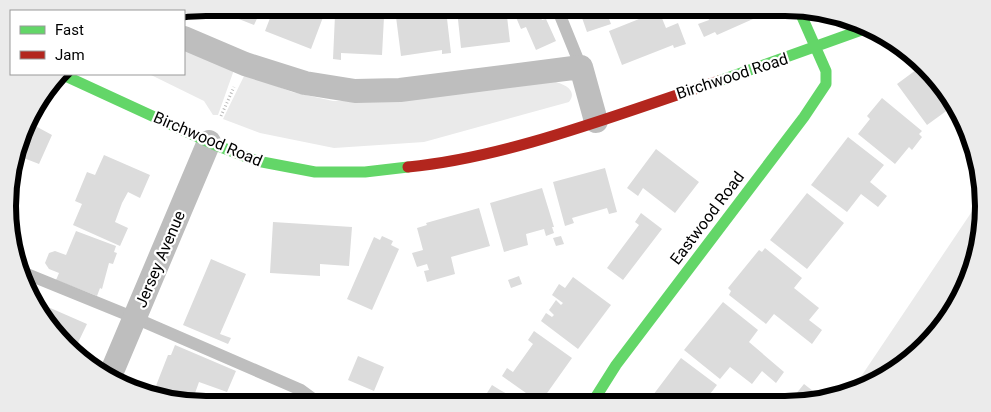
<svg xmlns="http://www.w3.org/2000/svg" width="991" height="412" font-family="Roboto,sans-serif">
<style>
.green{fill:#eaeaea}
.building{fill:#dcdcdc}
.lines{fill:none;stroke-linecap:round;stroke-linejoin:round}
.path{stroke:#b8b8b8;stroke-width:3;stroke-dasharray:1 2.5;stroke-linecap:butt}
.lane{stroke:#bebebe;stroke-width:12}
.street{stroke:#bebebe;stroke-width:24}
.fast{stroke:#63d668;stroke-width:11}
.jam{stroke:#b3261e;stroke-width:11}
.labels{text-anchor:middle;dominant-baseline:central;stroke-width:4.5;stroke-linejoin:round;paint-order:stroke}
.street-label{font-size:16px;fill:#000;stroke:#fff}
.rim{fill:none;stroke:#000;stroke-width:6}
</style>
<rect width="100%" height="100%" fill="#fff"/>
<path class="green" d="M184,50L235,67L218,115H213L204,101L149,74H184Z
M245,74L292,92L333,101H390L552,81C561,83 579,89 569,102L424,142L334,148L260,133L223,119Z
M983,195C980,217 979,251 973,271C954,325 907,374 852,390Z"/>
<path class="building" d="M211,8H262L254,25Z
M274,8H314L325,12L311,49L265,31Z
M364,8H374V17H384L382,55L341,53V60L333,59L335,15L364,16Z
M476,8H506L510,42L461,48L457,10Z
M512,8H537L542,20L546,19L556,41L536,50L526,27L521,29Z
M600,8H605L611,24L587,32L581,15Z
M705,8H748L753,19L717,35L715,32L704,37L698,24L709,20Z
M446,10L451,53L442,54V50L401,56L396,17Z
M659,11L666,28L678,23L686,44L674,48L673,45L622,65L609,31Z
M920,67L949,109L927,125L897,84Z
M882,98L922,131L919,134L922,137L912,150L909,147L895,164L858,134L870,119L867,116Z
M28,122L52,135L39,164L16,155Z
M848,137L884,165L870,182L887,196L878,207L861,194L847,212L811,185Z
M656,149L699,182L675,213L643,188L638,196L627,188Z
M104,155L150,175L140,198L128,192L122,203L115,222L128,228L120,246L73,225L82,204L75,201L87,172L95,175Z
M605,168L617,212L609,214L607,208L572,218L574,223L565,226L553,182Z
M542,188L554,227H552L554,233L546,236L544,229L526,234L528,245L504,252L490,203Z
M807,193L844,223L807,269L770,240Z
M479,208L490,246L451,257L455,274L427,282L424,271L429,270L427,264L417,267L412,253L423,250L417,228L427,225L426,223Z
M641,213L662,229L623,280L607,268L639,225L635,222Z
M273,222L352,227L349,266L320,264V276L270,273Z
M76,231L116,246L114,252L117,253L113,264L109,263L102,289L100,288L97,296L56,280L59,273L49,269L45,263L49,253L55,251L66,255Z
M382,236L393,241L391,245L399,249L372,310L347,299L374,237L380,240Z
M561,236L564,244L556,246L553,238Z
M765,248L802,278L794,288L819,308L809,320L822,330L812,344L774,314L766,324L729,295L731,291L728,288L759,250L762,252Z
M211,259L246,274L220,334L231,338L228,344L183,325Z
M519,276L522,284L511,288L508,280Z
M573,277L611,305L578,349L541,321L546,313L552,317L554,315L549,310L556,300L561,305L563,303L552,295L559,284L565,288Z
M32,300L87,324L73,353L34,305Z
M723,302L758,330L749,342L784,372L776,383L762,371L752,384L730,367L720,379L684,350Z
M534,331L572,358L540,403L502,376L507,368L513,372L533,344L528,340Z
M175,345L236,371L227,392L199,382L194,396L206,400L205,404L152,396L168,355H171Z
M358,356L384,367L374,391L348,380Z
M681,358L717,385L703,403H647Z
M804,384L822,398L821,400L805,403L795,395Z
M492,385L500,390L525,404H486L482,401Z"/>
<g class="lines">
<path class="path" d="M221,116L234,87"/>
<path class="lane" d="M557,8L581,67
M22,272L135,318L301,390L320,404"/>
<path class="street" d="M184,38L245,64L305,83L355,91L400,90L581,67L596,121
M110,376L209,142"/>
<path class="fast" d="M61,74L213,144L257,161L315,172H365L408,167
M719,81L867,28
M592,403L616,365L804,117L826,84V71L799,10"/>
<path class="jam" d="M408,167C511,157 620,113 719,81"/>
</g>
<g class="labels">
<g class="street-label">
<text transform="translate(732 76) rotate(-18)">Birchwood Road</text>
<text transform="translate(208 139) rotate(23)">Birchwood Road</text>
<text transform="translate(707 218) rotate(-53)">Eastwood Road</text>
<text transform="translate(160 259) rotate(-67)">Jersey Avenue</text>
</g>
</g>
<path d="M0 0H991V412H0ZM206 16H785A190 190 0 0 1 975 206V206A190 190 0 0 1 785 396H206A190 190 0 0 1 16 206V206A190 190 0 0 1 206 16Z" fill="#ebebeb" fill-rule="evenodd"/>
<path class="rim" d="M206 16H785A190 190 0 0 1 975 206V206A190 190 0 0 1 785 396H206A190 190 0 0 1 16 206V206A190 190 0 0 1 206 16Z"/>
<rect x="10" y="10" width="175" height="65" fill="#ffffff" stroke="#999999"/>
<rect x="20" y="26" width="25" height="8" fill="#63d668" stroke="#999999"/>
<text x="55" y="35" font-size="15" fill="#000000">Fast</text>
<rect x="20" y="51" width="25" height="8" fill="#b3261e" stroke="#999999"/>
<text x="55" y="60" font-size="15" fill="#000000">Jam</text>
</svg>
